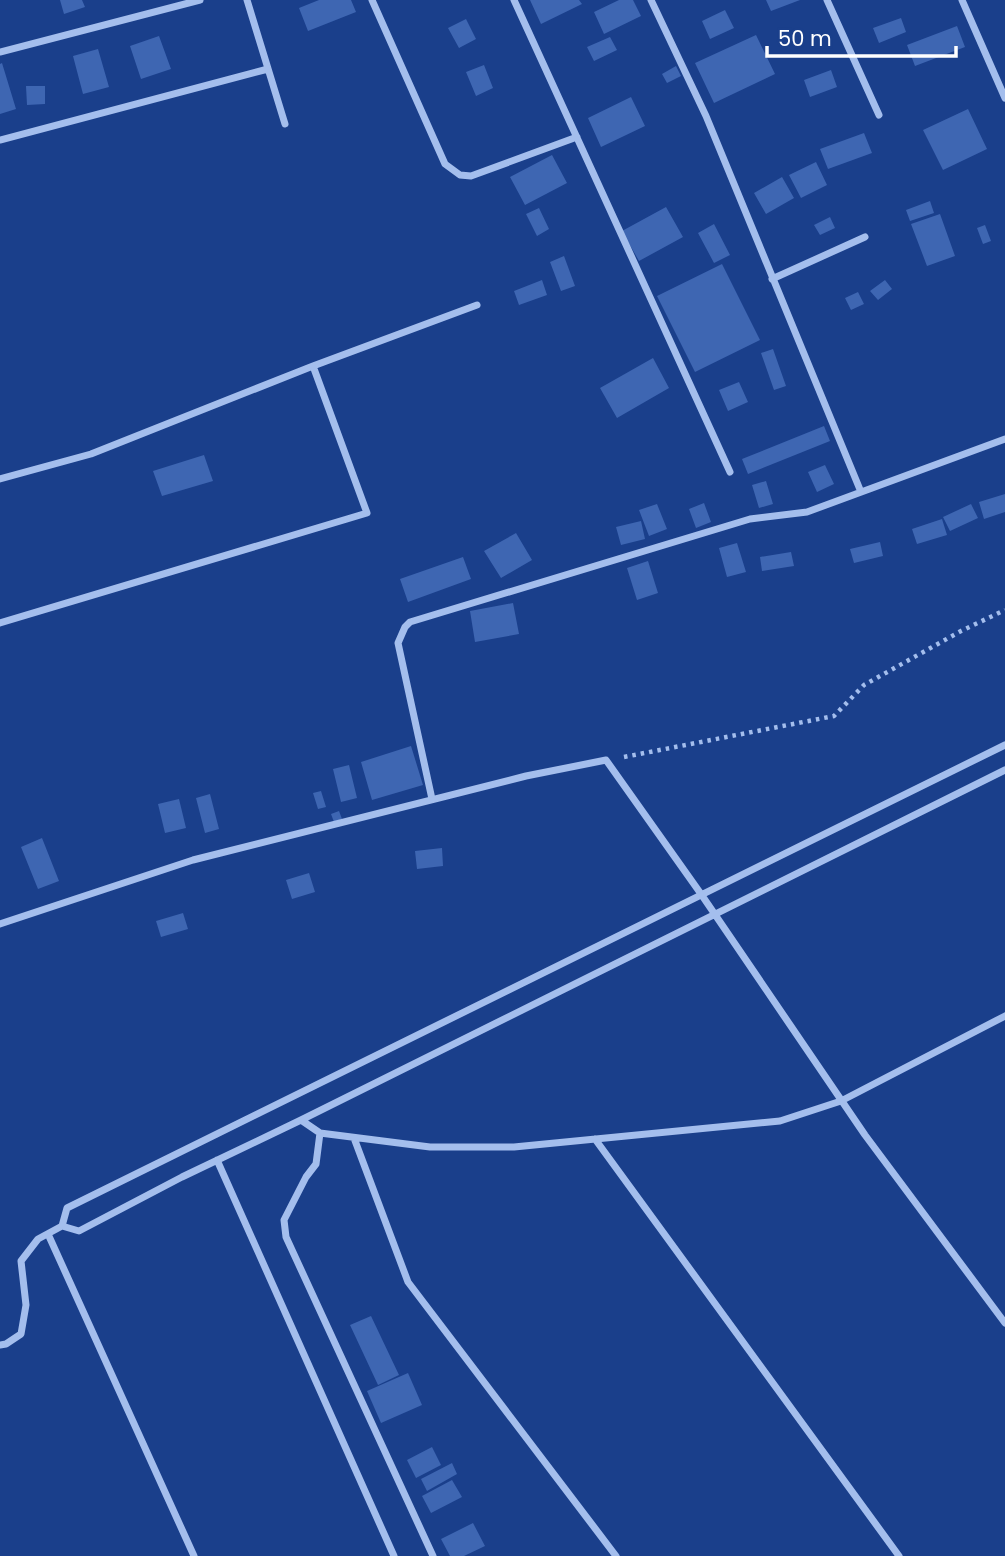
<svg xmlns="http://www.w3.org/2000/svg" width="1005" height="1556" font-family="Poppins,sans-serif">
<style>
.building{fill:#3e66b2}
.lines{fill:none;stroke-linecap:round;stroke-linejoin:round}
.path{stroke:#a4beed;stroke-width:4.5;stroke-dasharray:3.5 5;stroke-linecap:butt}
.minor{stroke:#a4beed;stroke-width:7}
</style>
<rect width="100%" height="100%" fill="#1a3f8b"/>
<path class="building" d="M60,0H82L85,7L64,14Z
M319,0H351L356,12L308,31L299,8Z
M530,0H579L582,4L541,24Z
M619,0H633L641,16L604,34L594,12Z
M766,0H800L771,11Z
M725,10L734,28L710,39L702,21Z
M901,18L906,32L879,43L873,28Z
M466,19L476,39L459,48L448,28Z
M957,26L965,47L915,66L907,45Z
M756,35L775,74L714,103L695,63Z
M159,36L171,69L141,79L130,46Z
M610,37L617,50L594,61L587,47Z
M98,49L109,87L83,94L73,56Z
M2,63L16,109L0,114V64Z
M484,65L493,88L476,96L466,72Z
M676,66L681,76L667,83L662,74Z
M831,70L837,87L810,97L804,80Z
M26,86H45V104L27,105Z
M631,97L645,126L601,147L588,118Z
M968,109L987,149L943,170L923,130Z
M864,133L872,153L828,169L820,149Z
M552,155L567,183L525,205L510,177Z
M816,162L827,185L801,198L789,175Z
M782,177L794,198L766,214L754,193Z
M930,201L934,213L910,221L906,210Z
M666,207L683,237L639,261L622,231Z
M539,208L549,229L537,236L526,214Z
M940,214L955,256L927,266L911,224Z
M830,217L835,228L820,235L814,225Z
M714,224L730,255L714,263L698,233Z
M985,225L991,241L983,244L977,228Z
M564,256L575,286L561,291L550,262Z
M722,264L760,340L695,372L657,296Z
M542,280L547,295L519,305L514,291Z
M885,280L892,289L878,300L870,291Z
M858,292L864,304L851,310L845,298Z
M773,349L786,386L774,390L761,353Z
M653,358L669,388L617,418L600,388Z
M739,382L748,402L728,411L719,390Z
M824,426L830,441L748,474L742,459Z
M204,455L213,481L162,496L153,471Z
M825,465L834,484L817,492L808,472Z
M766,481L773,504L759,508L752,485Z
M1005,494V512L984,519L979,502Z
M704,503L711,522L696,528L689,509Z
M657,504L667,529L649,536L639,510Z
M971,504L978,518L950,531L943,517Z
M942,519L947,535L917,544L912,529Z
M641,521L645,539L621,545L616,527Z
M516,533L532,560L501,578L484,551Z
M880,542L883,556L854,563L850,549Z
M737,543L746,572L727,577L719,548Z
M791,552L794,566L762,571L760,557Z
M463,557L471,579L408,602L400,579Z
M648,561L658,593L637,600L627,568Z
M513,603L519,634L475,642L470,611Z
M411,746L423,785L372,800L361,762Z
M349,765L357,798L341,802L333,769Z
M321,791L326,807L318,809L313,793Z
M210,794L219,829L205,833L196,798Z
M179,799L186,828L165,833L158,804Z
M339,811L342,819L334,822L331,814Z
M42,838L59,881L38,889L21,847Z
M442,848L443,866L417,869L415,851Z
M309,873L315,892L292,899L286,880Z
M183,913L188,929L161,937L156,921Z
M371,1316L399,1375L378,1385L350,1325Z
M408,1373L422,1405L381,1423L367,1391Z
M432,1447L441,1465L416,1478L407,1460Z
M452,1463L457,1474L427,1491L421,1479Z
M452,1480L462,1497L431,1513L422,1496Z
M473,1523L485,1546L464,1556H450L441,1539Z"/>
<g class="lines">
<path class="path" d="M624,757L834,716L864,685L961,631L1005,610"/>
<path class="minor" d="M247,0L285,124
M372,0L445,164L460,175L471,176L577,137
M514,0L730,472
M651,0L706,116L861,492
M827,0L879,115
M962,0L1005,98
M0,52L200,0
M0,140L268,69
M772,279L865,237
M0,479L91,454L313,366L477,305
M0,623L367,513L313,366
M1005,745L67,1208L62,1226L79,1231L182,1177L301,1120L1005,770
M432,799L398,643L405,627L410,622L750,519L807,512L1005,439
M0,924L193,860L526,776L606,760L701,894L865,1135L1005,1323
M301,1120L320,1133L430,1147H514L780,1121L841,1101L1005,1016
M320,1133L316,1164L306,1177L284,1220L286,1237L433,1556
M354,1138L408,1282L616,1556
M595,1139L899,1556
M217,1160L394,1556
M48,1234L194,1556
M0,1345L6,1344L21,1334L26,1305L21,1261L38,1239L62,1226"/>
</g>
<path d="M767 46v10h189v-10" fill="none" stroke="#ffffff" stroke-width="3.5"/>
<text x="778" y="46" font-size="21" fill="#ffffff" stroke="#1a3f8b" stroke-width="5" paint-order="stroke">50 m</text>
</svg>
